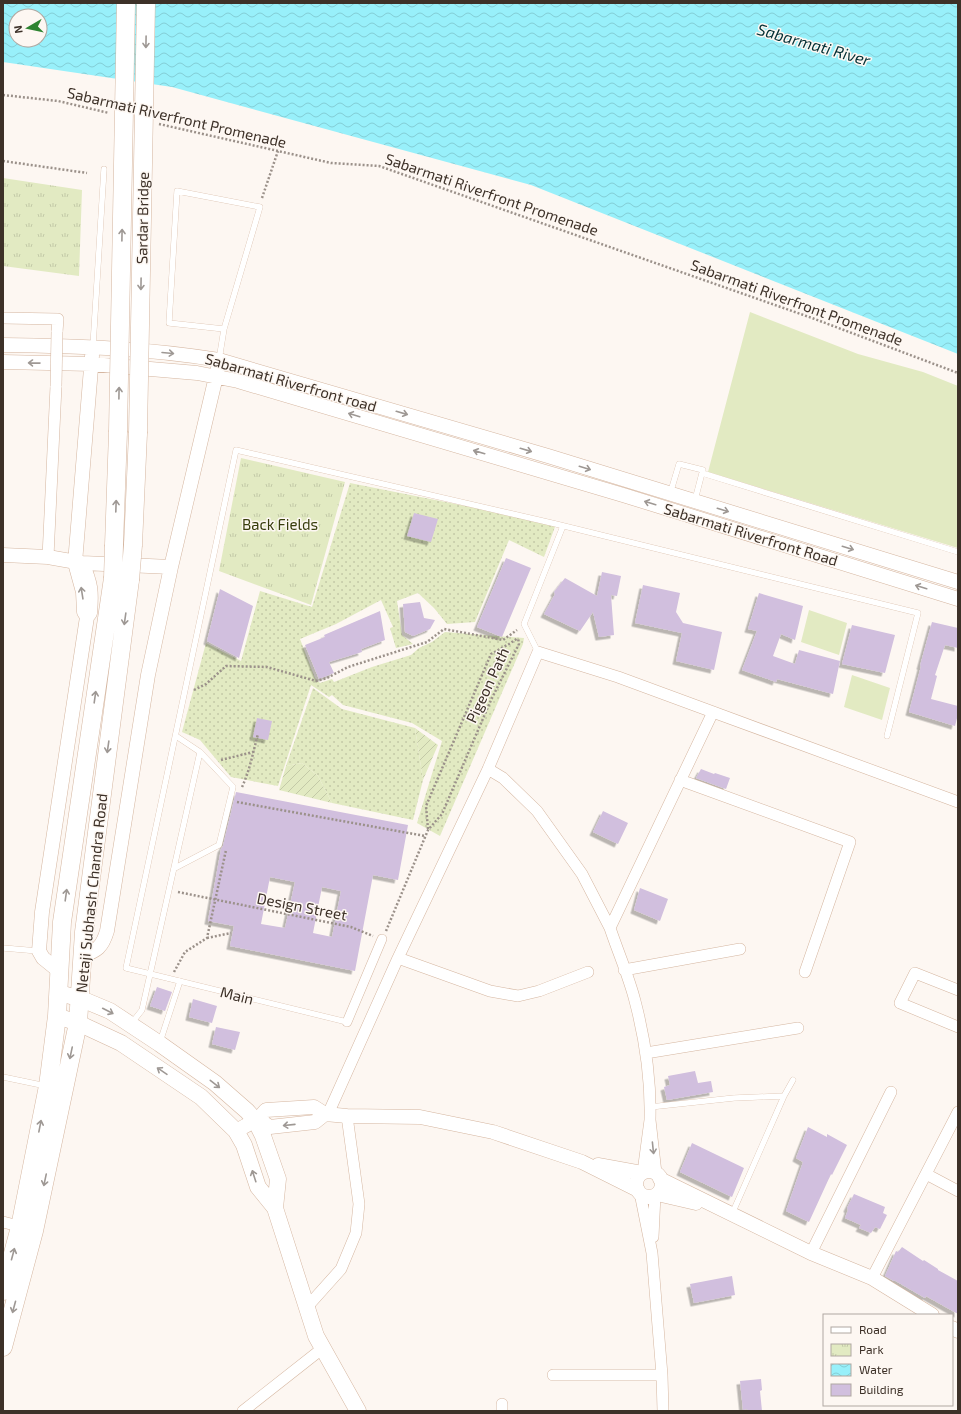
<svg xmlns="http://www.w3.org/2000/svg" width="961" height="1414" font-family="'Exo 2',sans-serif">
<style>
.grass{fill:url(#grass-dots)}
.park{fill:url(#park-tufts)}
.garden{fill:url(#garden-furrows)}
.pitch{fill:#e2eac2}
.water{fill:url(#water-waves);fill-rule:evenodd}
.building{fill:#d1bfde;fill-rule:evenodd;filter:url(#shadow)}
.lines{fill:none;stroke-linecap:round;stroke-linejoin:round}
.service-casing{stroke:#d5b6a0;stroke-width:6}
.pedestrian-casing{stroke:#d5b6a0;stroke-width:10}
.minor-casing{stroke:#d5b6a0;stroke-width:12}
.tertiary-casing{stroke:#d5b6a0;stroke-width:15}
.secondary-casing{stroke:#d5b6a0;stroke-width:17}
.primary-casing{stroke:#d5b6a0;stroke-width:19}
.path{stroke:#9b918a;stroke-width:2.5;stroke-dasharray:2 2;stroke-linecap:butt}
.service{stroke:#fff;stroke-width:5.5}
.pedestrian{stroke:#fff;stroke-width:9}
.minor{stroke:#fff;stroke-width:11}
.tertiary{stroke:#fff;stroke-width:14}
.secondary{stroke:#fff;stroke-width:16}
.primary{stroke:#fff;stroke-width:18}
.minor-bridge-casing{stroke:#d5b6a0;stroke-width:12;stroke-linecap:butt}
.primary-bridge-casing{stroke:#d5b6a0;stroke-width:19;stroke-linecap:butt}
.minor-bridge{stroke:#fff;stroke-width:11}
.primary-bridge{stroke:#fff;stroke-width:18}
.oneway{stroke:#9e9894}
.labels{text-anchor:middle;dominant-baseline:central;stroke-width:3;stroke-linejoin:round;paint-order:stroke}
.street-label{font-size:15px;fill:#3d3128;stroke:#fdf7f2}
.park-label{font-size:15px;fill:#383d0c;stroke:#fdf7f2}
.water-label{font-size:16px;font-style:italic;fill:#033035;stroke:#fdf7f2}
</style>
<defs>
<pattern id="grass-dots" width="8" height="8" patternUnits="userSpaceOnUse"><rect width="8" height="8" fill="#e2eac2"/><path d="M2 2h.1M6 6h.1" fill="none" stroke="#c3c9a7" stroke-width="1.8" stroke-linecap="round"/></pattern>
<pattern id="park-tufts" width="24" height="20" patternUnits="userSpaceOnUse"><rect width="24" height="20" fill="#e2eac2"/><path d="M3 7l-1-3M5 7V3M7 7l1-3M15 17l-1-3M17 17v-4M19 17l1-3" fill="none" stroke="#c3c9a7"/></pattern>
<pattern id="garden-furrows" width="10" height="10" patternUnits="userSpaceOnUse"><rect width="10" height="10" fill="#e2eac2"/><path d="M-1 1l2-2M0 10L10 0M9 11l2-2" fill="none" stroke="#c3c9a7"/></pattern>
<pattern id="water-waves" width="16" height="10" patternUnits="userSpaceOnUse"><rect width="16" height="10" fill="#98f0fa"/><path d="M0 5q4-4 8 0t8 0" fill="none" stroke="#84ced6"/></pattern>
<filter id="shadow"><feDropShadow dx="-3.5" dy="3.5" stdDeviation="0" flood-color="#0004"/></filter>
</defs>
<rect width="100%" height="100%" fill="#fdf7f2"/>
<path class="grass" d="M350,483L556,524L544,557L509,540L475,622L447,624L434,608L418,593L397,601L402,635L413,644L396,648L390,628L393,627L381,600L336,624L300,639L315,678L320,683L332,679L334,682L372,667L411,655L419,648L432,642L445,632L524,638L523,644L440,836L417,823L442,741L412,723L343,705L332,695L329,697L311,685L278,786L231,777L200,740L182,732L206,643L241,661L260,591L312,607Z
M313,688L342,709L415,728L423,780L413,820L332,803L318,776L302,763L286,766Z"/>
<path class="park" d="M3,178L82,190L79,276L3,266Z
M241,458L345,482L311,605L219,571Z"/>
<path class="garden" d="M415,728L438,745L423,780Z
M302,763L318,776L332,803L279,790L286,766Z"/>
<path class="pitch" d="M750,312L858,354L923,372L958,386V548L708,472Z
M809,610L847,623L839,655L801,642Z
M852,675L890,688L882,720L844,707Z"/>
<path class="water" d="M3,3H958V354L531,185L172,87L3,62ZM16,16H40V40H16Z"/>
<path class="building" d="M414,513L438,519L431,542L407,536Z
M506,558L531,568L502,637L477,627Z
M602,572L621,576L617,596L611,595L614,635L599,637L593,612L580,631L544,614L555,594L554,592L565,578L597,596Z
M643,585L680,593L676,612L683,623L722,632L714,670L676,661L682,633L635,623Z
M220,589L253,606L239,658L207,641Z
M759,593L803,606L795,640L781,634L773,656L795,664L799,650L840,661L833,694L777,679L776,682L742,670L757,631L748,629Z
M420,602L424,618L435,620L430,629L413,636L405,632L403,604Z
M380,611L385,640L361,649L362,652L329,662L334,673L319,679L305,645L325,637L324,635Z
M932,622L958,628V648L945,645L935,675L937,676L931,699L958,706V714L955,726L909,712L921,666H920Z
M852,625L895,635L885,673L842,664Z
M257,718L272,721L268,740L253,737Z
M701,769L714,774L715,773L730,778L726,789L696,778Z
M236,792L408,825L398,880L373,875L355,971L230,946L234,926L208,921L221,849L223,846ZM270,877L295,882L285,928L261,924ZM322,887L341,891L332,937L313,933Z
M603,811L628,823L618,844L593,832Z
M640,888L668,899L660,921L634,910Z
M157,987L172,992L165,1011L150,1006Z
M193,999L217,1006L212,1023L189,1017Z
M216,1027L240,1032L235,1050L212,1044Z
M695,1071L698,1083L711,1081L713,1092L667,1100L664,1087L670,1085L668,1076Z
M808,1127L827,1137V1134L847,1145L832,1175L831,1174L809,1222L786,1211L803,1162L796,1158Z
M692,1143L744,1168L732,1197L680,1172Z
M854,1194L885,1207L883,1213L887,1215L880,1229L875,1227L871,1233L859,1228L861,1225L845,1218L848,1210L847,1208Z
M902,1247L923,1261L924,1260L938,1269V1270L958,1281V1314L926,1296L925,1298L894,1280V1281L885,1276L896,1251L898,1252Z
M732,1276L735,1295L694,1303L690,1284Z
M761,1379L762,1390L760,1391L762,1411H748L747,1409L743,1410L740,1381Z"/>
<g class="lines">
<defs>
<path id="service" d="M93,346L104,169
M219,360L224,329L260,207L177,191L169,323L224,329
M670,494L679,464L703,470L702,473
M695,500L702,473L958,552
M538,652L524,624L563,526
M175,868L219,845L233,787L200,752
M3,948L38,951
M347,1022L126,968L236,450L556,524L918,613L887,736
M131,1024L142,1010L200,752L176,736
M160,1042L180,981
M3,1077L46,1086
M650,1107L734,1098L784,1096
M732,1214L784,1096L793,1080"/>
<path id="pedestrian" d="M347,1022L382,939"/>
<path id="minor" d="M3,318L58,319L57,332
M48,557L56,386
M488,769L503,778L537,811L582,874L610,928
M680,780L850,842L805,972
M398,958L490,991L518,996L539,991L588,972
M624,970L740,949
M958,990L915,973L900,1003L958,1027
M646,1053L798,1028
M328,1114L398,958L488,769L538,652L618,677L713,712
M650,1120C651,1081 645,1039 635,1001C629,977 618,952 610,928L713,712L958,802
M643,1172L650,1120L656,1173
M926,1174L958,1191
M640,1193L652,1253L662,1375L663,1411
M3,1222L26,1228
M653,1237L655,1195
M811,1253L891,1092
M872,1278L958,1112
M307,1307L341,1269L356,1233L359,1204L347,1116
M553,1375H662
M502,1404V1411
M243,1411L323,1348"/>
<path id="tertiary" d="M3,345C75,346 148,348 219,360L548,456L958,582
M3,362L92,364L197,373L238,381L623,495L958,599
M3,555L48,557L82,563L171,567
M82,563C91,583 92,592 90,613L87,617L84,612L83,592L75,563L92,356
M81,957C97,950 102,948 107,931L148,675L171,567L218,368
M59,971L43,958L39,951L42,912L87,617
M325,1114L315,1122L270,1127L258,1119L266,1110L314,1107L325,1114L347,1116L420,1117L493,1132L582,1162L638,1190
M236,1131L258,1119
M598,1165L642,1173
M636 1184a13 13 0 1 1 26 0a13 13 0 1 1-26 0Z
M660,1179L811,1253L872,1278L932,1315
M657,1194L696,1203
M952,1328L958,1331"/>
<path id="secondary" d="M58,993L79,998L110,1011L160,1044L215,1083L247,1111L255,1120L263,1136L278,1179L275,1208
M57,1016L78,1023L121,1043L201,1097L236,1131L244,1145L258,1187L275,1208L316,1336L358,1411"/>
<path id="primary" d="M114,545L118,432
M133,545L138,433
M3,1291L20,1227L48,1086L57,1016L62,922L113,578
M3,1347L34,1231L78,1023L84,932L130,580"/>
</defs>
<use href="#service" class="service-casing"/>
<use href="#pedestrian" class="pedestrian-casing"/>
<use href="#minor" class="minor-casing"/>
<use href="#tertiary" class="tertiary-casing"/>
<use href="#secondary" class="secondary-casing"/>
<use href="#primary" class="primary-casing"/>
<path class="path" d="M3,95L58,101L109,113
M159,124L331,163L379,166L812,318L958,373
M3,161L87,173
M262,198L278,151
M194,690L206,684L226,666L267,667L316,681L327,678L348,667L427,642L444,629L503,640L517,630
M221,760L253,752
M242,787C250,770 253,752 258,734
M237,802L425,836
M428,829L426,806L491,654L509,644L518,638
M178,892L351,927L373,936
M386,931L428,830L442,814L491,700L519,644L518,638
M207,938L231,933
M174,972L185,952L207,938L226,850"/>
<use href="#service" class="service"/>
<use href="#pedestrian" class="pedestrian"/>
<use href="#minor" class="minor"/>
<use href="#tertiary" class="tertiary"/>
<use href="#secondary" class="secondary"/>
<use href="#primary" class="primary"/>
<defs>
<path id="minor-bridge" d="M56,386L57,332"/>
<path id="primary-bridge" d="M118,432L126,3
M138,433L146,3
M113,578L114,545
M130,580L133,545"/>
</defs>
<use href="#minor-bridge" class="minor-bridge-casing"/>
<use href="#primary-bridge" class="primary-bridge-casing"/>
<use href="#minor-bridge" class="minor-bridge"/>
<use href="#primary-bridge" class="primary-bridge"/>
</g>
<defs><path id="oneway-shaft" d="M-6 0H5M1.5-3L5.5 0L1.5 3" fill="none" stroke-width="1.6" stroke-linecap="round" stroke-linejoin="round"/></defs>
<g class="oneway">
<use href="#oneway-shaft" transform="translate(146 42) rotate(91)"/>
<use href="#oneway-shaft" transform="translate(122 235) rotate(-89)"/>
<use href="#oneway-shaft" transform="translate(141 284) rotate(91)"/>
<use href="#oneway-shaft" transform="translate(168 353) rotate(5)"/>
<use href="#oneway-shaft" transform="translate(34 363) rotate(-179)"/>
<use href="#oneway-shaft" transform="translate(119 393) rotate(-89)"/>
<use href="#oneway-shaft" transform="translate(402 413) rotate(16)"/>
<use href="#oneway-shaft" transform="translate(354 415) rotate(-163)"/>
<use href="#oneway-shaft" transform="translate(526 450) rotate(16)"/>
<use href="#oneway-shaft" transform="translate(479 452) rotate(-164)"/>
<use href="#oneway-shaft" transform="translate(585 468) rotate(17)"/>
<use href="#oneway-shaft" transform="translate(650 503) rotate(-163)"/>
<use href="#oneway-shaft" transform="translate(116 506) rotate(-88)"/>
<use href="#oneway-shaft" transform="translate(723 510) rotate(17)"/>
<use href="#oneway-shaft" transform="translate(848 548) rotate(17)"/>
<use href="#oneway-shaft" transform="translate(921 587) rotate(-163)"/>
<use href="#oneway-shaft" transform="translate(82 593) rotate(-99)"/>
<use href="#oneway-shaft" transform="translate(125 619) rotate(98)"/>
<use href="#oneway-shaft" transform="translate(95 697) rotate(-82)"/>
<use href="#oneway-shaft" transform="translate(108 747) rotate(98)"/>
<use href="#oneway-shaft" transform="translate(66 895) rotate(-82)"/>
<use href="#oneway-shaft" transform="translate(108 1011) rotate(27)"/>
<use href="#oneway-shaft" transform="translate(71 1053) rotate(102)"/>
<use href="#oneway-shaft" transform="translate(162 1071) rotate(-146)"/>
<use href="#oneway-shaft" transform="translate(215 1084) rotate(38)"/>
<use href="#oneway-shaft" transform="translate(289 1125) rotate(174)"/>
<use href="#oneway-shaft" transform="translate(40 1126) rotate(-79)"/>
<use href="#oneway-shaft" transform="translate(653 1148) rotate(84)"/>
<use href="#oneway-shaft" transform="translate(254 1176) rotate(-108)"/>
<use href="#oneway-shaft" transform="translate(45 1180) rotate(102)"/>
<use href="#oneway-shaft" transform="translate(13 1254) rotate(-75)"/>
<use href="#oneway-shaft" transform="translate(14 1307) rotate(105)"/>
</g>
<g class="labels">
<g class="street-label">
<text transform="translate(177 117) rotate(13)">Sabarmati Riverfront Promenade</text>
<text transform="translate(492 194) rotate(19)">Sabarmati Riverfront Promenade</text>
<text transform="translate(142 218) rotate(-89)">Sardar Bridge</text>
<text transform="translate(797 302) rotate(20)">Sabarmati Riverfront Promenade</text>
<text transform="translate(291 382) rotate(16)">Sabarmati Riverfront road</text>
<text transform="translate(751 534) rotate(17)">Sabarmati Riverfront Road</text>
<text transform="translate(487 685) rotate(-65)">Pigeon Path</text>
<text transform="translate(91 893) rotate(-84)">Netaji Subhash Chandra Road</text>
<text transform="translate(302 906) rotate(11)">Design Street</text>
<text transform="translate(237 995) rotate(14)">Main</text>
</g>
<g class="park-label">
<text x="280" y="524">Back Fields</text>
</g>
<g class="water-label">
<text transform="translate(814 44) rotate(16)">Sabarmati River</text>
</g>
</g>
<rect width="961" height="1414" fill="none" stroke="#3d3128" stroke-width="8"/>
<rect x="823" y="1314" width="130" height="92" fill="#fdf7f2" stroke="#b0a8a1"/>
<rect x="831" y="1327" width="20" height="6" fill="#ffffff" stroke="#b0a8a1"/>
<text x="859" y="1334" font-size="12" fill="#3d3128">Road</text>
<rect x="831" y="1344" width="20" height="12" fill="url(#park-tufts)" stroke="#b0a8a1"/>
<text x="859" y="1354" font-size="12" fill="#3d3128">Park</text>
<rect x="831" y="1364" width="20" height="12" fill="url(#water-waves)" stroke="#b0a8a1"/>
<text x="859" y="1374" font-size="12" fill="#3d3128">Water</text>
<rect x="831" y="1384" width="20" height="12" fill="#d1bfde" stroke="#b0a8a1"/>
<text x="859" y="1394" font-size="12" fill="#3d3128">Building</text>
<g transform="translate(28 28) rotate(261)"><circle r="19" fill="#fdf7f2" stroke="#b0a8a1"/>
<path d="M0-3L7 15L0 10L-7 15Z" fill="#2e8431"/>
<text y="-6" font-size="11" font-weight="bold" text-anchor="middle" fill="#3d3128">N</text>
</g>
</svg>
